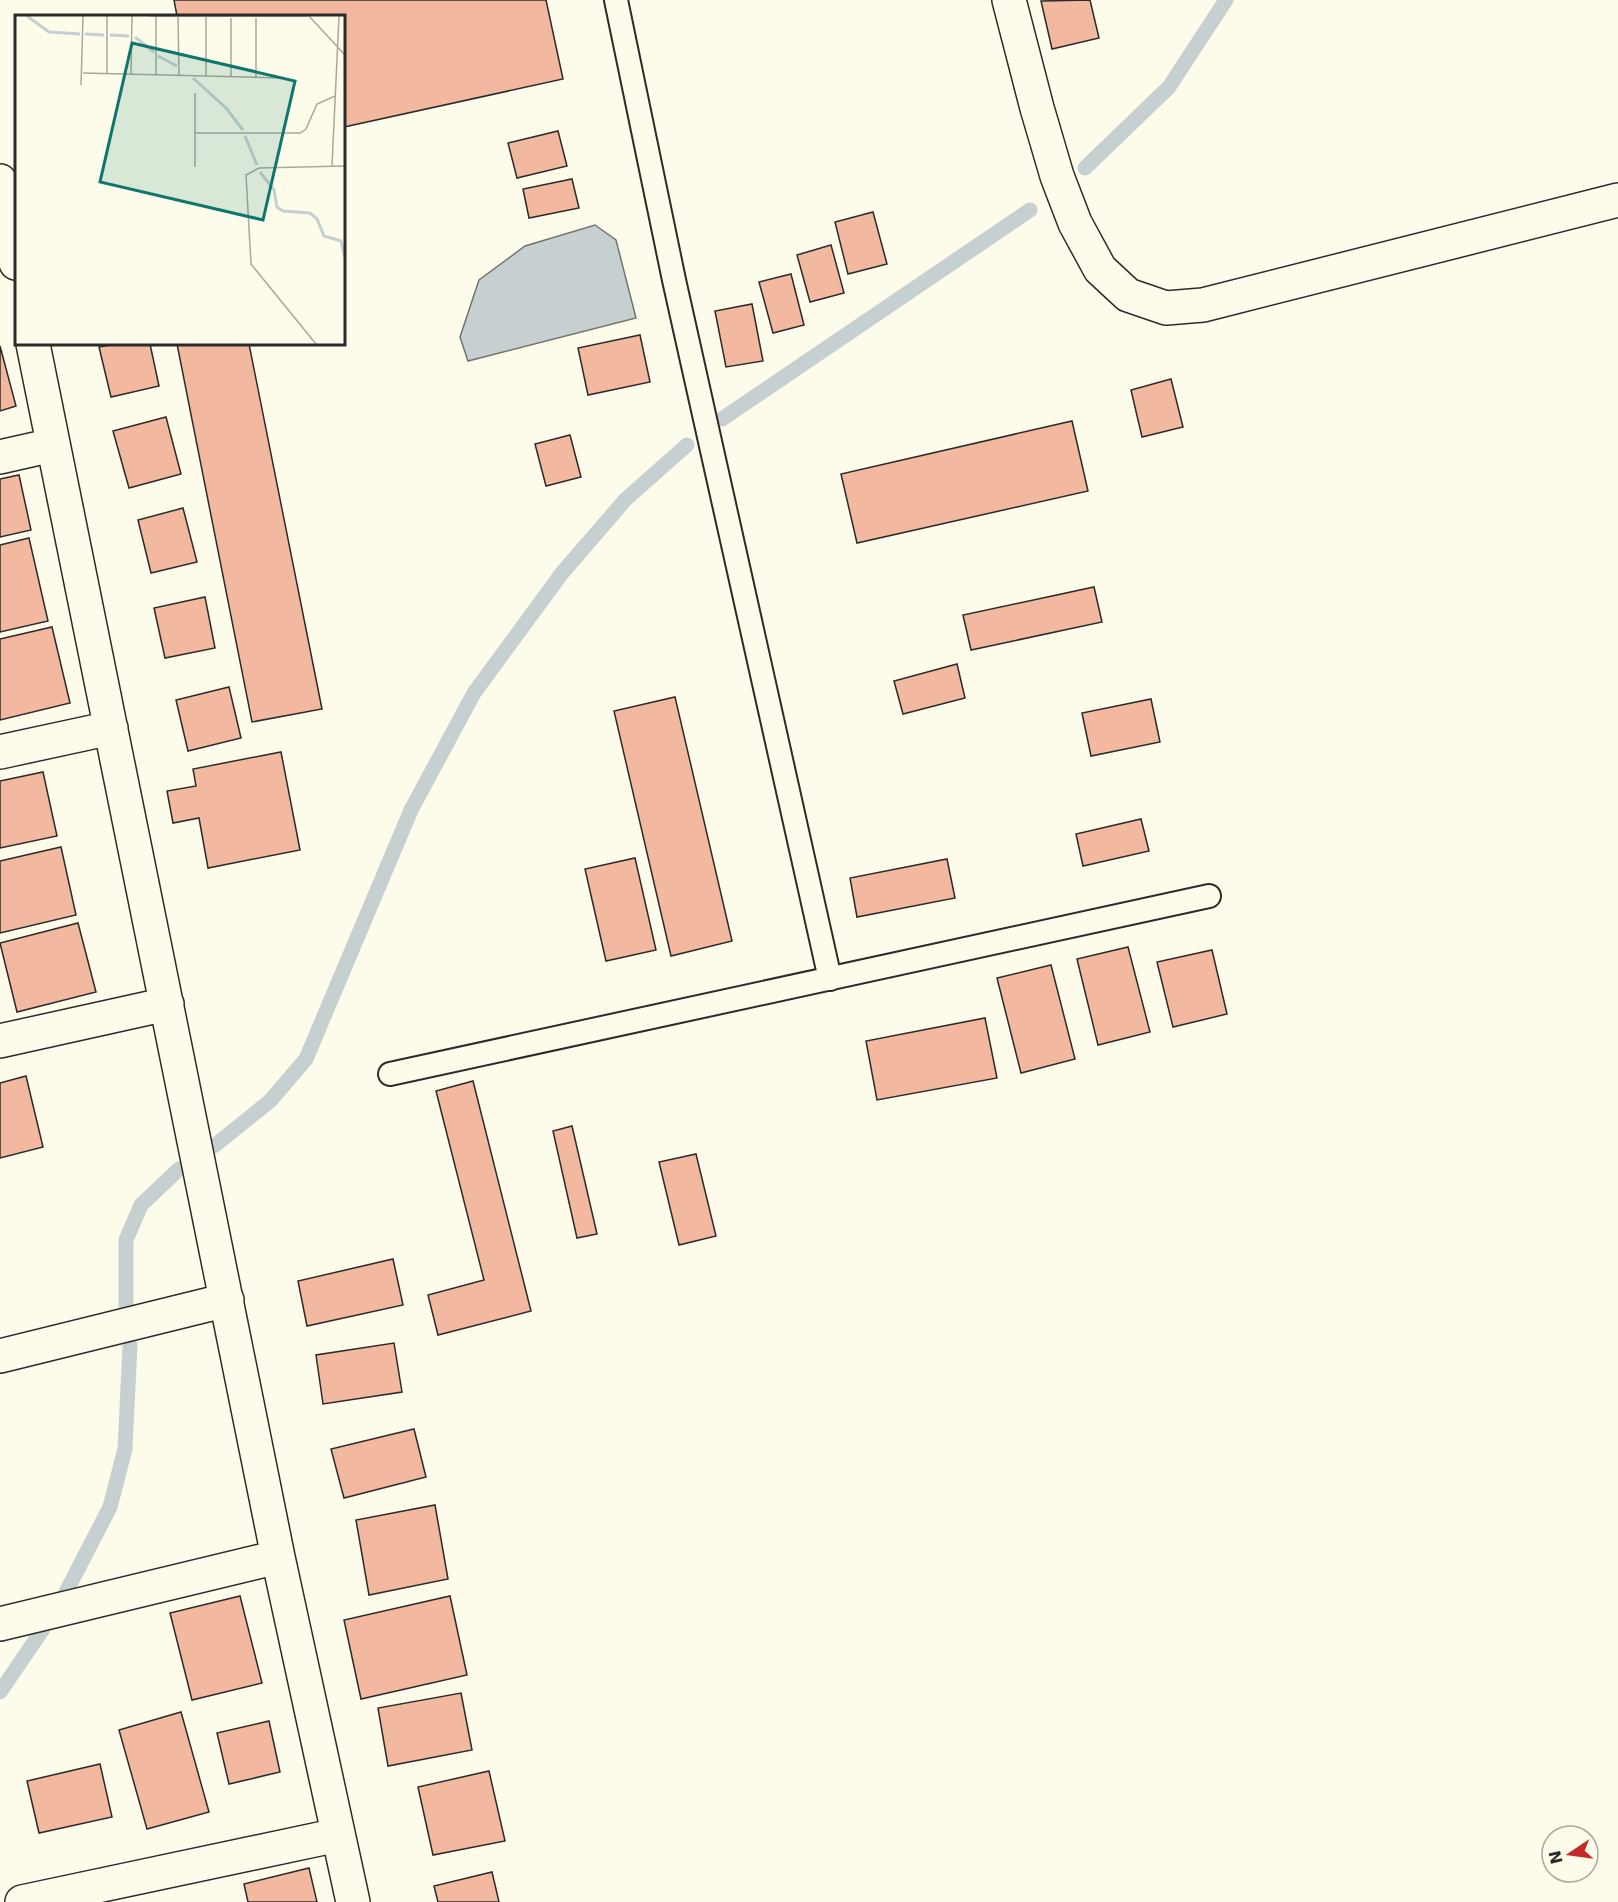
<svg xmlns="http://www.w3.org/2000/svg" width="1618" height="1902" font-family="'DejaVu Sans',sans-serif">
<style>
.water{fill:#c7d0d0;stroke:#74746e;stroke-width:1.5}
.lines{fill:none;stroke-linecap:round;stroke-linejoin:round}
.stream{stroke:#c7d0d0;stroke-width:15}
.building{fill:#f2b8a0;stroke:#2b2b2b;stroke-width:1.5}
.service-casing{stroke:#2b2b2b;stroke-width:26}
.minor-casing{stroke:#2b2b2b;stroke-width:36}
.service{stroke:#fdfbea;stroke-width:22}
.minor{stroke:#fdfbea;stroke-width:33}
.inset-river{fill:none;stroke:#c7d0d0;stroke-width:3}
.inset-road{fill:none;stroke:#a9a89e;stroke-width:1.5}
.view{fill:#0f766e;fill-opacity:0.15;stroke:#0f766e;stroke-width:3}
.inset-edge{fill:none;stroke:#2b2b2b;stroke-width:3}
</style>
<rect width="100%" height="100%" fill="#fdfbea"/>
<path class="water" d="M595,225L616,240L636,318L468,361L460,337L479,280L525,246Z"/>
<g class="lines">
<path class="stream" d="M1085,168L1169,87L1226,0
M722,419L1030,210
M214,1146L270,1101L306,1059L411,810L474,693L562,573L626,499L687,445
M126,1305V1240L141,1205L179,1169
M66,1592L110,1507L125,1449L130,1345
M0,1692L43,1629"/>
</g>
<path class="building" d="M174,0H546L563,79L344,127V16H177Z
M1090,0L1099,38L1052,49L1041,1Z
M558,131L567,166L517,178L508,143Z
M572,179L579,208L529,218L523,189Z
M873,212L887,264L848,274L835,222Z
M831,245L844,293L810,302L797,255Z
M791,274L804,325L773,333L759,282Z
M752,304L763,361L726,367L715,311Z
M640,335L650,382L588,395L578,348Z
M116,344H150L159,386L111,397L99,347Z
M177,344H249L322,709L252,722Z
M0,346L16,406L0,411Z
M1171,379L1183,427L1142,437L1131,390Z
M166,417L181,474L129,488L113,431Z
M1072,421L1088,491L857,543L841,474Z
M570,435L581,477L546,486L535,444Z
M19,475L31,530L0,537V479Z
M183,508L197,562L151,573L138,520Z
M29,538L48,621L0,632V545Z
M1094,587L1102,622L971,650L963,615Z
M205,597L215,648L165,658L154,608Z
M52,627L70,703L0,720V639Z
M957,664L965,698L903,714L894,681Z
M229,687L241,738L188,751L176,700Z
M675,697L732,941L671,956L614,711Z
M1151,699L1160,742L1091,756L1082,713Z
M281,752L300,850L208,868L199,818L173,823L167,791L196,786L193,769Z
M43,772L57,836L0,848V781Z
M1141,819L1149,851L1083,866L1076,834Z
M61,847L76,915L0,933V861Z
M635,858L656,950L606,961L585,869Z
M947,859L955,898L857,917L850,878Z
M78,923L96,992L17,1012L0,943Z
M1128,947L1150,1032L1098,1045L1077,959Z
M1212,950L1227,1014L1173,1027L1157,962Z
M1051,965L1075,1059L1021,1073L997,978Z
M985,1018L997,1078L877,1100L866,1041Z
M26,1076L43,1147L0,1158V1083Z
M473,1081L531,1311L438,1335L428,1295L484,1280L436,1091Z
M572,1126L597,1234L577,1238L553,1131Z
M696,1154L716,1236L679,1245L659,1162Z
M393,1259L403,1305L307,1326L298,1281Z
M394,1343L402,1392L323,1404L316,1355Z
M414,1429L426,1477L344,1498L331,1449Z
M435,1505L448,1579L369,1595L356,1520Z
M240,1596L262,1683L192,1700L170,1613Z
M450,1596L467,1675L361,1699L344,1620Z
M461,1693L472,1750L388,1766L378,1708Z
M181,1712L209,1812L147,1829L119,1730Z
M269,1721L280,1772L229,1784L217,1733Z
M100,1764L112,1817L39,1833L27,1781Z
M489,1771L505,1841L433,1855L418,1787Z
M309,1868L317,1902H248L244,1884Z
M492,1872L499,1902H438L434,1886Z"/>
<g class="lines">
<defs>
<path id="service" d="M616,0L674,280L830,979
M390,1074L1209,896"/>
<path id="minor" d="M1009,0L1037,108L1057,176L1075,223L1100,269L1128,295L1166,308L1203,305L1618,200
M0,181L16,263
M33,344L278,1557L353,1902
M0,457L53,445
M0,752L111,728
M0,1041L167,1004
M0,1356L227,1300
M0,1624L278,1557
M22,1902L338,1835"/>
</defs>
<use href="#service" class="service-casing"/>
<use href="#minor" class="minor-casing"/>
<use href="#service" class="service"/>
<use href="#minor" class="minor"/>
</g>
<g transform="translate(15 15)">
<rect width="330" height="330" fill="#fdfbea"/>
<path class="inset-river" d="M12,1L34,17L65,19M70,19L89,20M95,20L114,21M120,22L139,37M143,41L162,51M178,63L211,93L228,115M230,121L242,150M245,157L259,175L262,192L268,196L295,198L302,204L309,221L326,226L330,243"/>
<path class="inset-road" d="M134,1H292M141,1V59M294,1L330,40M163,2L164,60M68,58L266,63M92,59V1M116,59L117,1M191,60V2M216,61V3M241,62V3M66,70L68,1M180,118H285L291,114L302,89L320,81M317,151L324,1M180,152V78M301,329L236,249L231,160L244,153L330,151"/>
<path class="view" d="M117,28L280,66L248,205L85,167Z"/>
<rect width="330" height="330" class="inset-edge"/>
</g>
<g transform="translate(1570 1854) rotate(257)"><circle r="28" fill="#fdfbea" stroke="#a9a89e" stroke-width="1.5"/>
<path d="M0-4.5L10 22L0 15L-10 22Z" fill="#c62828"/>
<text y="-9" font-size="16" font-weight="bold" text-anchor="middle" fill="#2b2b2b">N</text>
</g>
</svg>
